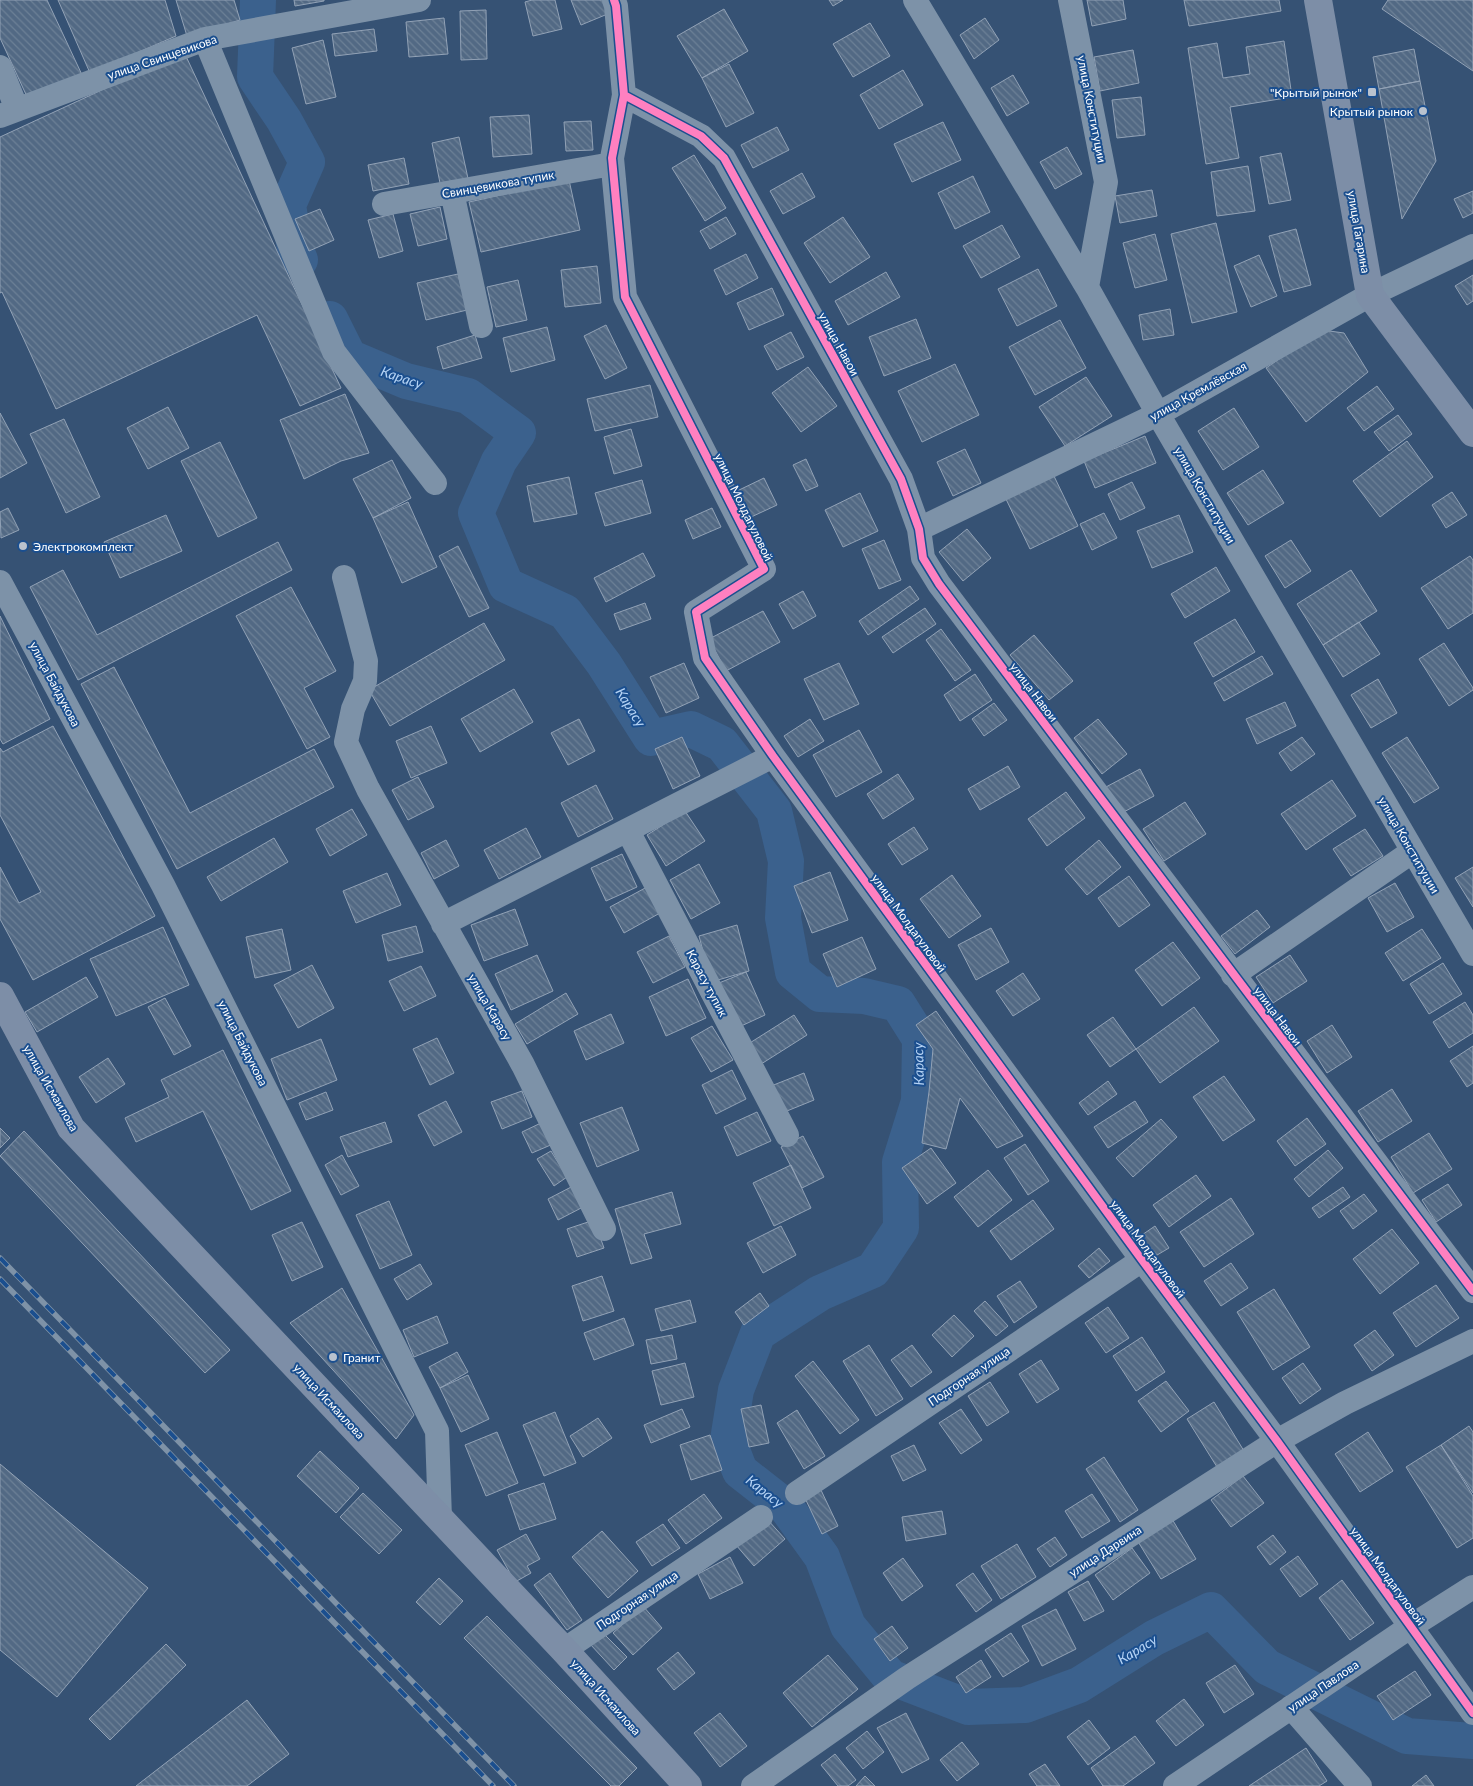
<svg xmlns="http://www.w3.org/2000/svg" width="1473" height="1786" font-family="Lato,sans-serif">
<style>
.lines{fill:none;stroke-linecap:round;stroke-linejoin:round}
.river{stroke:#3b618d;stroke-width:36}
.building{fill:url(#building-back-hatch);stroke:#92a2b6}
.minor{stroke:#7d92a8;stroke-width:24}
.major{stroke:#7d8ea7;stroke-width:28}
.rail-casing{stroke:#7e92a7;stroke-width:5.5}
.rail{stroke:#1b4f8f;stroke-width:4;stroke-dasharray:11;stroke-linecap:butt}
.cycleway-casing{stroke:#1b4f8f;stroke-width:11}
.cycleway{stroke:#ff80c0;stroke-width:8}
.poi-dot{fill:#b9c2ce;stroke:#1b4f8f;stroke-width:2}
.labels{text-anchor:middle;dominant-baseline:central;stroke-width:4;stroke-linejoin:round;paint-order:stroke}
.street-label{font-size:12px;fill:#fff;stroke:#1b4f8f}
.poi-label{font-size:12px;fill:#fff;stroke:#1b4f8f;text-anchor:end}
.water-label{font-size:14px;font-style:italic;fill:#b5d3f5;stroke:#1b4f8f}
</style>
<defs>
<pattern id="building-back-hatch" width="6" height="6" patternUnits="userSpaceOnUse" patternTransform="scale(1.25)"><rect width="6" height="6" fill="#526984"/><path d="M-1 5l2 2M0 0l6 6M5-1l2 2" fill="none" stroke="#6c8096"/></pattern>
</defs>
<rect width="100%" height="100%" fill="#365274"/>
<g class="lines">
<path class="river" d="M258,0L255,77L284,120L307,162L288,205L295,249L300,260
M330,319L349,357L406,381L468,396L518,433L499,461L476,513L506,585L565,612L604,664L651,738L691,729L722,744L774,811L786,861L783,918L793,972L820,994L864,996L898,1004L920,1039L919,1101L900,1162L901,1228L873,1270L820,1293L758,1333L736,1390L728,1440L740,1471L786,1507L822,1557L848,1626L890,1677L968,1707L1025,1705L1079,1685L1154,1638L1211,1610L1267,1667L1346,1706L1407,1736L1473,1741"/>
</g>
<path class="building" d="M0,0H47L83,77L29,101L0,38Z
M58,0H165L176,36L90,73Z
M176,0H234L240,20L187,36Z
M294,0H324V1L295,6Z
M532,0H555L562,29L533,36L525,2Z
M571,0H605L610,13L581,25Z
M829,0H843L833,6Z
M1087,0H1123L1126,19L1092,26Z
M1184,0H1279L1281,11L1189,26Z
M1388,0H1473V71L1382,9Z
M724,9L748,51L702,78L677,36Z
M486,10L487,59L461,60L460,11Z
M444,18L448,54L409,57L406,22Z
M985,18L999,40L974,59L960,35Z
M870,23L890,56L853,77L833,44Z
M374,29L377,51L335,56L332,34Z
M323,40L336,97L306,104L292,48Z
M1284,41L1292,97L1230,107L1239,158L1206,164L1188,48L1217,43L1223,78L1250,74L1246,47Z
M1414,49L1420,81L1379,89L1373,57Z
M1133,50L1139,83L1100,91L1094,57Z
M184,52L341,388L300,406L257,315L56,409L2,292L0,293V137Z
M729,64L754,113L726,127L702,78Z
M903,70L923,105L879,129L860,95Z
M1013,75L1029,103L1007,116L991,88Z
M1420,81L1436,161L1402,219L1379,89Z
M1141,97L1145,135L1117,138L1112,100Z
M529,115L532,154L493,157L490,117Z
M591,121L593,150L566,151L564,122Z
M943,122L961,160L912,182L894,144Z
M777,127L789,150L753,168L741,145Z
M459,137L469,183L441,188L432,143Z
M1067,147L1082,174L1055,189L1040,162Z
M1281,153L1291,200L1269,204L1260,157Z
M694,155L726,208L705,221L672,168Z
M404,158L409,184L373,191L368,165Z
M1248,166L1255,211L1217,216L1211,172Z
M802,173L815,197L783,214L770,191Z
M973,176L990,212L955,229L938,193Z
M569,180L580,230L481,252L469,202Z
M1152,190L1157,216L1120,223L1115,196Z
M1473,191V213L1463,218L1454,199Z
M440,207L447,239L418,246L410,214Z
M320,209L334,240L309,251L295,219Z
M393,214L403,251L379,258L368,220Z
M726,217L736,234L710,249L700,231Z
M843,217L870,257L830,283L804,243Z
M1216,223L1237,312L1192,323L1171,234Z
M1002,225L1020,257L981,278L963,246Z
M1296,229L1311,285L1284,292L1269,236Z
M1155,234L1167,280L1135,288L1123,243Z
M746,254L758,278L726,295L714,270Z
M1259,255L1277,296L1251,307L1234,266Z
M597,266L601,303L565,307L561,270Z
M1038,269L1057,306L1017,326L998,289Z
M886,272L900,297L848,325L835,301Z
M458,274L467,310L426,320L417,283Z
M1473,275V301L1467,305L1455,286Z
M518,280L527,320L496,327L487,287Z
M772,288L784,315L749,330L737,303Z
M1170,309L1174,335L1143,340L1139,315Z
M916,319L931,358L884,376L869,337Z
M1060,320L1086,368L1035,395L1009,347Z
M606,325L627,368L605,379L584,336Z
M547,327L555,360L511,372L503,338Z
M1322,330L1344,333L1368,372L1306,422L1266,368Z
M791,332L804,357L777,370L764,346Z
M475,335L482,358L443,369L437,347Z
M955,364L979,415L922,442L898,391Z
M808,367L837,406L801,432L772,393Z
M1086,377L1112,416L1065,446L1039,407Z
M650,385L658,417L595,431L587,399Z
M1377,386L1394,409L1364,431L1347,408Z
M345,394L369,453L341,461L304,479L280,420Z
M168,407L189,448L148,469L127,428Z
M1234,408L1259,447L1223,470L1198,431Z
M0,413L27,463L0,478Z
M1398,415L1412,434L1389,451L1374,432Z
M64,419L100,497L66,513L30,434Z
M631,429L642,466L614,474L604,437Z
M1145,436L1156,463L1095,488L1084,461Z
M1407,441L1433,477L1380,517L1353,481Z
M220,442L257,518L218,537L181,461Z
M965,449L981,483L953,496L937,462Z
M806,459L818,486L806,491L793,465Z
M392,460L411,498L373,518L353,479Z
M1263,470L1284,503L1248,525L1227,493Z
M1053,474L1078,526L1030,549L1005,497Z
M569,477L577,514L534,522L527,486Z
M764,478L777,505L749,518L737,491Z
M642,480L651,513L605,526L595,493Z
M1132,482L1145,508L1120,520L1108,494Z
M1452,492L1467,515L1446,528L1432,505Z
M860,493L878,531L843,547L825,510Z
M408,502L437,567L402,583L373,518Z
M8,508L19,530L1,538L0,512Z
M712,508L721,527L693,539L685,520Z
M1104,513L1117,538L1092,550L1080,524Z
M166,515L182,551L120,578L104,542Z
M1179,515L1193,552L1152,568L1137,531Z
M967,529L991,558L963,581L939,552Z
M884,540L901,580L879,589L862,549Z
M1291,540L1311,571L1285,588L1265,556Z
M278,542L292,570L78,680L30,587L63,570L97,635Z
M458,546L489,608L469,617L439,556Z
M643,553L655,576L606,602L594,578Z
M1470,556L1473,560V613L1448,629L1421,588Z
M1216,567L1230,591L1185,618L1171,594Z
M1351,570L1377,611L1323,645L1297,604Z
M910,586L919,599L868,635L859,621Z
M291,587L336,671L304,688L330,737L307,749L236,616Z
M803,591L816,616L793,629L779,604Z
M645,603L651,619L620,630L614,614Z
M925,608L936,624L893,653L882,637Z
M763,611L780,642L726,671L709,639Z
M0,616L50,719L3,744L0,739Z
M1235,619L1255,652L1213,677L1194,643Z
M1359,622L1380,654L1343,677L1323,645Z
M484,623L505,660L390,726L369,690Z
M941,629L971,670L955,681L926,640Z
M1034,635L1073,681L1049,700L1010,655Z
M1444,643L1473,688V690L1449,706L1419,659Z
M1262,656L1273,674L1224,701L1214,683Z
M684,663L699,698L666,713L650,677Z
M839,663L859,704L824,720L804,679Z
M114,667L190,813L314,749L334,787L177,869L81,684Z
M975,674L992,700L960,721L944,695Z
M1378,679L1397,713L1371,728L1351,695Z
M514,689L533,722L480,752L461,719Z
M1285,702L1296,726L1257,744L1246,719Z
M994,703L1007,720L984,736L972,719Z
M579,719L595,751L568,765L551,733Z
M810,719L824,741L798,757L784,736Z
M1098,719L1127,754L1102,774L1074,738Z
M53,726L155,916L33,980L0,919V867L19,903L41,892L0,815V748L3,752Z
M431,726L447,763L411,778L396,741Z
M859,730L882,772L836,797L813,755Z
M682,737L700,776L673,789L655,749Z
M1302,737L1315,754L1291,771L1279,753Z
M1407,737L1439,788L1414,803L1382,753Z
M1008,766L1020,787L980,810L968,789Z
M1140,769L1154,796L1118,815L1104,788Z
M898,774L914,799L883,819L867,794Z
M418,777L434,807L408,820L392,790Z
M1332,780L1356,816L1306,850L1281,814Z
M596,785L613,819L578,837L561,803Z
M1066,792L1085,818L1047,846L1028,819Z
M1185,802L1206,834L1164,861L1143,829Z
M352,809L367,835L330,856L316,829Z
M685,811L705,841L666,866L647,835Z
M914,827L928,849L902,865L888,844Z
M526,828L541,857L499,879L484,850Z
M1365,829L1383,856L1351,876L1333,849Z
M274,838L288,862L221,901L207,877Z
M446,840L459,866L434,879L421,853Z
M1099,840L1121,867L1087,895L1065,869Z
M622,854L637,887L606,901L591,868Z
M699,864L720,903L691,919L670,880Z
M1473,867V907L1455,878Z
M830,872L848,920L812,933L794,886Z
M387,873L401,905L356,923L343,891Z
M952,875L981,916L949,938L920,899Z
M1129,876L1150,905L1119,927L1098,898Z
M1395,883L1414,917L1387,932L1368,898Z
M647,887L660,913L624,933L610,907Z
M515,909L528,945L484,961L471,925Z
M1257,910L1270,927L1235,954L1221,936Z
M737,925L749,971L711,982L699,936Z
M416,926L423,952L388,961L382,935Z
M163,927L189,985L116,1016L90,959Z
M991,928L1009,962L976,980L958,945Z
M282,929L291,970L255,978L246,937Z
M1422,929L1441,958L1403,981L1385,953Z
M669,936L685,967L653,983L637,952Z
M862,937L876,969L837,987L823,954Z
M1173,942L1200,978L1162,1006L1135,970Z
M537,955L553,991L511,1010L495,974Z
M1290,955L1307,981L1273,1003L1256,977Z
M1443,963L1462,994L1429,1014L1410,984Z
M312,965L334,1008L298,1028L274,985Z
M421,966L436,996L404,1011L389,981Z
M746,972L765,1015L739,1027L719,983Z
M1023,973L1040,999L1013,1016L996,991Z
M86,977L98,997L37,1032L25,1012Z
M688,979L706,1018L666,1036L649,997Z
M566,993L578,1014L527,1044L515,1024Z
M165,998L191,1046L174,1055L148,1007Z
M1465,1002L1473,1015V1033L1449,1048L1433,1022Z
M1194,1007L1219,1041L1160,1083L1136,1049Z
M936,1011L1023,1136L997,1148L960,1098L946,1149L922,1143L929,1092L933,1049L916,1025Z
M611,1014L624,1043L586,1060L574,1031Z
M794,1015L807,1035L758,1066L745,1046Z
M1113,1017L1136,1049L1110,1067L1087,1035Z
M1332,1025L1352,1057L1327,1073L1307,1041Z
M712,1026L733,1060L711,1072L691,1038Z
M437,1038L454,1073L430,1085L413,1049Z
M321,1039L337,1080L287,1100L271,1059Z
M1473,1046V1083L1467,1087L1450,1061Z
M223,1050L291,1191L251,1210L203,1111L136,1142L125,1118L169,1097L161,1080Z
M108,1058L125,1084L96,1103L79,1077Z
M732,1070L746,1099L716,1114L702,1085Z
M804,1073L814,1100L782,1113L771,1086Z
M1224,1076L1255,1120L1223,1141L1193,1097Z
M1108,1081L1117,1094L1088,1115L1079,1103Z
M1392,1089L1412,1121L1378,1142L1358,1111Z
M522,1091L532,1117L502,1129L491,1102Z
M326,1092L333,1110L306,1120L299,1103Z
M446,1101L462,1132L434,1146L418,1115Z
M1135,1101L1148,1122L1108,1148L1094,1127Z
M622,1107L639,1150L597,1167L580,1123Z
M757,1112L771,1141L737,1156L724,1127Z
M1307,1118L1326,1144L1295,1166L1277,1141Z
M1161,1119L1177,1137L1133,1177L1116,1158Z
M385,1122L392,1142L348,1157L340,1137Z
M543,1122L553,1144L532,1153L522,1132Z
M0,1128L10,1138L0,1148Z
M24,1131L230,1350L205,1373L0,1156Z
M1429,1133L1452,1169L1413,1193L1391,1157Z
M803,1136L824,1177L802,1188L781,1147Z
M1025,1144L1049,1181L1028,1195L1004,1158Z
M931,1148L956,1183L927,1204L902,1168Z
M1328,1150L1343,1168L1309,1197L1294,1179Z
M551,1151L567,1177L554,1186L537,1159Z
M342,1155L359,1186L341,1195L325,1165Z
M791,1165L811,1208L774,1226L753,1183Z
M988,1170L1012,1200L978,1227L954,1197Z
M1196,1175L1211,1196L1169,1227L1153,1205Z
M1448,1184L1462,1205L1436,1222L1422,1200Z
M575,1185L585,1206L558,1220L548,1199Z
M1343,1187L1350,1197L1319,1218L1312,1208Z
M672,1192L681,1224L644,1234L652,1258L631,1264L615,1209Z
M1364,1194L1377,1211L1353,1229L1340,1211Z
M1231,1198L1254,1234L1204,1267L1180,1232Z
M1033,1200L1054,1229L1011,1260L990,1231Z
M389,1201L412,1255L380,1269L356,1215Z
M594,1220L604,1248L577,1257L567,1229Z
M302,1222L323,1267L292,1281L272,1235Z
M781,1226L796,1255L763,1273L747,1243Z
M1155,1226L1169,1248L1152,1258L1139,1237Z
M1392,1229L1419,1263L1380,1294L1353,1259Z
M1099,1248L1110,1261L1089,1278L1078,1266Z
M1231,1263L1248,1288L1221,1306L1204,1281Z
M420,1264L432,1284L407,1300L394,1279Z
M602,1276L614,1311L583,1321L572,1286Z
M1020,1281L1037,1307L1014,1323L997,1296Z
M1436,1285L1459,1318L1416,1347L1393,1313Z
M342,1288L414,1415L396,1439L290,1323Z
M1274,1289L1310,1347L1273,1370L1237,1312Z
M760,1293L769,1306L744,1325L735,1312Z
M690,1300L696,1322L661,1331L655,1309Z
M985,1301L1008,1326L996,1336L974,1311Z
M1108,1307L1129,1338L1106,1353L1085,1323Z
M954,1315L974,1336L952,1357L932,1335Z
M437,1316L448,1343L414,1357L403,1330Z
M624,1318L634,1345L594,1360L584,1333Z
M1375,1330L1394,1355L1372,1371L1354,1345Z
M672,1335L677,1359L651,1364L646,1340Z
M1142,1337L1165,1372L1136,1391L1113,1356Z
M869,1345L903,1399L876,1416L843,1361Z
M912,1345L932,1372L911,1387L891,1360Z
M457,1352L468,1372L440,1388L429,1367Z
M1041,1360L1059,1389L1037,1403L1019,1374Z
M813,1361L859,1420L840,1434L795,1376Z
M685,1363L694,1397L661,1405L652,1371Z
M1303,1363L1321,1389L1300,1404L1282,1378Z
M468,1375L489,1419L461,1432L440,1388Z
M1166,1381L1189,1411L1161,1432L1138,1401Z
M990,1382L1009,1412L987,1426L968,1396Z
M1214,1402L1244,1451L1217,1467L1187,1419Z
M761,1405L769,1443L749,1447L741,1409Z
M682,1409L690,1427L651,1443L644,1425Z
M961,1409L982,1440L961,1454L939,1423Z
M797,1410L825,1456L804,1469L777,1423Z
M555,1412L576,1463L544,1476L523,1425Z
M598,1418L612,1438L583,1457L570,1436Z
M1469,1426L1473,1432V1493L1441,1445Z
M497,1432L518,1483L486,1496L465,1445Z
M1368,1432L1393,1471L1360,1492L1335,1454Z
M710,1435L722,1470L691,1480L680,1445Z
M914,1445L926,1470L903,1481L891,1456Z
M1441,1445L1473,1496V1538L1457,1548L1406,1467Z
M320,1451L359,1488L336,1513L297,1476Z
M1104,1457L1138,1510L1120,1522L1086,1469Z
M0,1464L148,1588L57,1697L0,1650Z
M1243,1476L1264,1503L1231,1527L1211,1500Z
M544,1483L556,1519L520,1530L508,1495Z
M820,1488L838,1526L822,1534L804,1496Z
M363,1493L402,1530L379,1554L340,1517Z
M704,1494L722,1518L686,1544L668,1520Z
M1092,1494L1110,1521L1082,1538L1065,1511Z
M942,1511L946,1534L906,1541L902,1517Z
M767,1519L785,1539L754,1566L736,1545Z
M1172,1519L1196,1559L1161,1579L1137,1540Z
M663,1524L680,1548L652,1566L636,1542Z
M602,1531L638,1571L608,1598L572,1557Z
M526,1534L540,1559L527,1566L531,1573L515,1582L497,1550Z
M1273,1535L1286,1552L1270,1565L1257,1547Z
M1055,1537L1067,1555L1050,1567L1037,1549Z
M1017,1544L1036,1577L1001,1599L981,1566Z
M1132,1548L1150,1573L1113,1600L1095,1575Z
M1298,1556L1318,1584L1300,1597L1280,1569Z
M730,1557L743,1583L710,1599L698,1574Z
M903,1558L923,1586L902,1601L883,1573Z
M550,1573L582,1620L567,1630L534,1585Z
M973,1573L992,1600L976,1612L956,1585Z
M439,1578L463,1601L440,1625L416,1602Z
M1342,1580L1374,1623L1350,1640L1319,1598Z
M1088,1581L1104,1611L1084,1621L1068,1592Z
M643,1606L662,1628L633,1655L613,1633Z
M1056,1609L1076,1649L1042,1666L1022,1626Z
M487,1616L637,1768L619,1786H611L464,1638Z
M892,1626L908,1648L890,1661L874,1639Z
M602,1632L627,1657L614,1670L590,1644Z
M1011,1633L1029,1661L1003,1677L985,1650Z
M166,1644L186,1665L110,1740L89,1719Z
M678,1652L695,1673L674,1690L657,1669Z
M828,1655L858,1689L812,1727L783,1693Z
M981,1660L991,1677L966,1693L956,1677Z
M1235,1665L1254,1694L1224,1713L1206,1683Z
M1415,1671L1431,1695L1393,1720L1377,1696Z
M1184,1699L1204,1725L1176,1746L1156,1721Z
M247,1700L289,1754L247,1786H136Z
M720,1713L747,1746L720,1767L694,1733Z
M906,1713L929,1759L902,1773L877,1728Z
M1089,1720L1110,1748L1088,1765L1067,1737Z
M867,1731L884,1752L863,1769L846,1748Z
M1135,1736L1155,1763L1123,1786H1103L1091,1768Z
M962,1742L979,1764L957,1781L940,1760Z
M1306,1748L1327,1781L1319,1786H1249Z
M835,1754L856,1780L848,1786H838L821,1765Z
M1045,1764L1060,1786H1037L1029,1774Z
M1426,1775L1434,1786H1412Z
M865,1776L875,1786H856Z"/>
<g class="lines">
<path class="minor" d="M614,0L616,6L624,95L612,158L625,297L764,569L696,612L705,658L773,756L1142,1260L1277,1441L1473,1713
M915,0L1087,287
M1070,0L1106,182L1087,287L1158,414L1473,954
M205,39L334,352L435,483
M0,67L17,109
M624,95L701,136L724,158L901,479L919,529L923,558L939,584L1473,1291
M0,116L205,39L419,0
M452,192L481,326
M384,204L612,164
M919,529L1158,414L1370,295L1473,246
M344,577L366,661L365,681L353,709L346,742L368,789L523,1065L604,1229
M0,582L163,885L437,1431L440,1519
M628,831L787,1135
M443,924L773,756
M1233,975L1413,851
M797,1493L1142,1260
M564,1650L761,1517
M1291,1707L1360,1786
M753,1786L907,1678L1277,1441L1345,1403L1473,1341
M1175,1786L1410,1627L1473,1587"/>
<path class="major" d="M1318,0L1370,295L1473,433
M0,996L71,1128L564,1650L688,1786"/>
<defs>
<path id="rail" d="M0,1258L514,1786
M0,1279L493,1786"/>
</defs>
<use href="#rail" class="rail-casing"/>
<use href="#rail" class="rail"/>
<defs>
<path id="cycleway" d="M614,0L616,6L624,95L612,158L625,297L764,569L696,612L705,658L773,756L1142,1260L1277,1441L1473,1713
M624,95L701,136L724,158L901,479L919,529L923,558L939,584L1473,1291"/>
</defs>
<use href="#cycleway" class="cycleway-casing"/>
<use href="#cycleway" class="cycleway"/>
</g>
<g class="poi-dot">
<rect x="1367" y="87" width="10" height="10" rx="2.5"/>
<circle cx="1423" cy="111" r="5"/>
<circle cx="23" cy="546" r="5"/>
<circle cx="333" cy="1357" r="5"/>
</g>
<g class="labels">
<g class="street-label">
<text transform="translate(162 57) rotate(-19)">улица Свинцевикова</text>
<text transform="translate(1092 109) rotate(79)">улица Конституции</text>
<text transform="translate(498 184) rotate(-10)">Свинцевикова тупик</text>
<text transform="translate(1359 232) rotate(80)">улица Гагарина</text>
<text transform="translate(839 344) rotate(61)">улица Навои</text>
<text transform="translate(1198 391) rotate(-29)">улица Кремлёвская</text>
<text transform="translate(1205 495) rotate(60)">улица Конституции</text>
<text transform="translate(744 507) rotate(64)">улица Молдагуловой</text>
<text transform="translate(55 684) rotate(62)">улица Байдукова</text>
<text transform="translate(1034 692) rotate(53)">улица Навои</text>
<text transform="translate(1409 845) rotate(60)">улица Конституции</text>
<text transform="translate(909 923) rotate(54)">улица Молдагуловой</text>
<text transform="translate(707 983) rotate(62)">Карасу тупик</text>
<text transform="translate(490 1007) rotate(60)">улица Карасу</text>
<text transform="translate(1278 1016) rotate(53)">улица Навои</text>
<text transform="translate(243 1043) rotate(63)">улица Байдукова</text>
<text transform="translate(51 1088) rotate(60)">улица Исмаилова</text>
<text transform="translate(1148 1249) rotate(54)">улица Молдагуловой</text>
<text transform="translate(969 1376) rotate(-34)">Подгорная улица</text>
<text transform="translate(329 1401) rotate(47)">улица Исмаилова</text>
<text transform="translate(1105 1551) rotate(-33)">улица Дарвина</text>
<text transform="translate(1388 1576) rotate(54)">улица Молдагуловой</text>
<text transform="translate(637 1600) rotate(-34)">Подгорная улица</text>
<text transform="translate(1323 1686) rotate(-34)">улица Павлова</text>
<text transform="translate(606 1697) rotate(48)">улица Исмаилова</text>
</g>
<g class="poi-label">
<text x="1362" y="92">"Крытый рынок"</text>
<text x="1413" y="111">Крытый рынок</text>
<text x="33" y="546" text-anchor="start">Электрокомплект</text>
<text x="343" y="1357" text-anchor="start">Гранит</text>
</g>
<g class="water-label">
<text transform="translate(402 377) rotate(19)">Карасу</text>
<text transform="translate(631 707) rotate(58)">Карасу</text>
<text transform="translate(918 1064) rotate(-91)">Карасу</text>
<text transform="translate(765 1491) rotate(38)">Карасу</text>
<text transform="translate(1137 1649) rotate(-31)">Карасу</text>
</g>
</g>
</svg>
